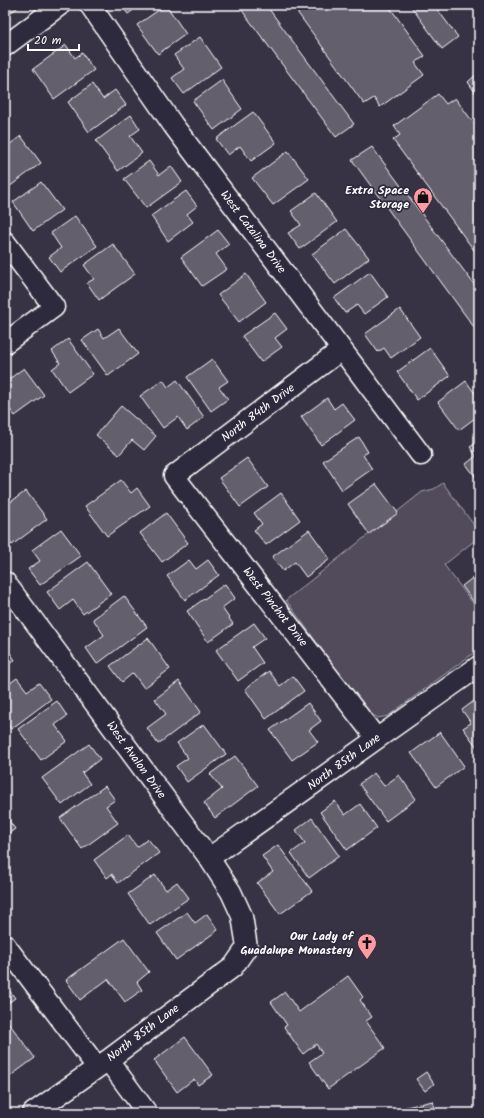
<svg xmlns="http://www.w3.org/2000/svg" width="484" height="1118" font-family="Kalam,sans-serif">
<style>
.green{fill:#514c5c;stroke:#a8a6ae}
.building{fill:#635f6d;stroke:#fff}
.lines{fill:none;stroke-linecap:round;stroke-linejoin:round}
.minor-casing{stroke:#fff;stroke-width:23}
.minor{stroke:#2f2a3d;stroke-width:20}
.labels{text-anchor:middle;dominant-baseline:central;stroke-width:3.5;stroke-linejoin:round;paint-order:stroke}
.poi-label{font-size:12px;font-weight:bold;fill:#fff;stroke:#2f2a3d;text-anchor:end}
.street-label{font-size:12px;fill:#fff;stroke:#2f2a3d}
</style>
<rect width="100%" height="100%" fill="#373345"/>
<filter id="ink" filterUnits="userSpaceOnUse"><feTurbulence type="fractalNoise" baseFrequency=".025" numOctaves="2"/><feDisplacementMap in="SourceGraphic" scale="8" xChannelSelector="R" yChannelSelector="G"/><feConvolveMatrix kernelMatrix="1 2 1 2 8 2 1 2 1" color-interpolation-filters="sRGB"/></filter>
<g filter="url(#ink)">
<path class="green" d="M443,483L479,532V537L444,565L479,611V649L388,716L378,718L367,712L286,600L422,492L434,489Z"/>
<path class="building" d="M5,5H21L6,16L5,14Z
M121,5H140L128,14Z
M166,5L186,34L158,54L137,25Z
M238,5H266L354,124L336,137Z
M292,5H388L425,56L415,63L424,75L380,107L374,98L364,104Z
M410,5H434L458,37L442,49Z
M200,37L221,67L184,94L172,78L184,69L174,55Z
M66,45L75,58L82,53L94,70L54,99L33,69Z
M479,72V98L468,82Z
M222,80L242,109L214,130L193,101Z
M92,84L103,99L115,90L126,105L89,132L68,102Z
M438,94L446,104L455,98L479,130V257L393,140L400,135L394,126Z
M253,112L276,143L251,161L240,146L228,155L216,139Z
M131,115L140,129L130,136L142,153L118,171L96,141Z
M21,136L41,163L5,190V148Z
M372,147L479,291V334L352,160Z
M288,151L309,179L273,205L252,178Z
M149,161L159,175L171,166L182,182L146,208L124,179Z
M41,182L62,210L33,231L13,202Z
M186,191L197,206L187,214L193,222L168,241L151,216Z
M316,193L337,222L300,249L288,233L301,225L291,211Z
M75,216L97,246L60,272L49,257L61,248L51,233Z
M346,229L369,258L335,284L312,254Z
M218,230L229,244L216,254L227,269L202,286L181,257Z
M113,244L135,274L99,300L87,283L94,279L84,265Z
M370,272L388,297L364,314L357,305L345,313L334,298Z
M246,274L266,302L239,322L218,295Z
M400,309L420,337L391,358L384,348L378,352L365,334Z
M275,313L287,329L275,338L282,347L261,362L242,336Z
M119,328L138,354L108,376L82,340L98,329L104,338Z
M68,339L93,374L68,392L52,369L60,363L52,351Z
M430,348L450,376L417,400L397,372Z
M212,359L228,381L219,387L228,399L211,411L187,377Z
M24,368L44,395L15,416L5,403V382Z
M163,380L168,387L177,380L204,417L187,430L178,417L163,428L140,396Z
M466,381L479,399V415L459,430L438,402Z
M327,398L334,409L342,403L355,420L321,445L301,417Z
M121,406L156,436L144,450L132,440L119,455L96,435Z
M359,437L368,452L363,455L372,469L342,490L323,461Z
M479,441V477L477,479L466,464L476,456L470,447Z
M247,458L268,487L240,507L219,478Z
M121,480L131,493L137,488L150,506L107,536L85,506Z
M376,484L398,513L369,534L348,504Z
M26,491L47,519L12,545L5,536V506Z
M281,493L300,520L266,545L254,530L262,524L254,513Z
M166,513L188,543L162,562L140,533Z
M61,529L81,556L40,585L28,569L40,561L32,550Z
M309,530L330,559L306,577L295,562L283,571L272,557Z
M189,560L196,569L208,560L219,575L185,600L167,576Z
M88,562L111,594L83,614L73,600L60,610L47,592Z
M479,573V609L462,586Z
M225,584L235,598L222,608L233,624L208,642L187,611Z
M124,596L147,627L97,664L86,648L104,635L93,619Z
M254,623L265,638L252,647L263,663L238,681L216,650Z
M148,638L170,669L144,688L133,673L122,682L110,666Z
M5,646L15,660L5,667Z
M269,671L280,686L293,676L304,691L266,719L245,689Z
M17,678L27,691L39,683L51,699L11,729L5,721V687Z
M179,681L201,712L158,744L147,728L166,714L155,699Z
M478,698L479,700V750L463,728L471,723L462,710Z
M57,701L67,716L55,725L67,741L41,760L18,729Z
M308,703L321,721L309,730L318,742L292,760L270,730Z
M204,724L226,754L187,782L176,766L188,758L177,743Z
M440,732L464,766L436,787L411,753Z
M89,744L100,759L82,773L90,784L62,805L42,778Z
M235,756L258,786L215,818L204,803L222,789L210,774Z
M374,773L384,786L399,775L416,799L386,821L359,784Z
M105,786L115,800L106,806L118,823L82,849L60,818Z
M335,801L345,815L360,804L377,828L347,850L320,812Z
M5,815L15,829L5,836Z
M312,818L339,856L309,878L291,853L305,843L296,830Z
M128,835L137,847L148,839L159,853L118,883L112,874L107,878L94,860Z
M278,845L312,891L280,914L257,883L273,872L262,856Z
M155,875L166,890L177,882L189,898L150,925L128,894Z
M187,912L195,923L207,914L218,930L176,960L157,933Z
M124,938L149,972L137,982L142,990L125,1002L108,979L80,1000L66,980Z
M348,976L363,997L360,1000L372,1017L366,1021L385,1048L328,1089L309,1062L322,1053L316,1044L303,1054L284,1027L287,1025L271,1002L285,992L299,1012Z
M5,985L15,998L5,1005Z
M5,1018L35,1058L5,1080Z
M185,1037L213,1075L198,1085L194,1079L177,1092L154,1060Z
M426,1072L434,1084L425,1091L416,1079Z
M433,1101L436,1113H407L406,1107Z"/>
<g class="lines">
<defs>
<path id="minor" d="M90,5L173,125L421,455
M5,46L60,5
M5,242L54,307L5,343
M341,350L174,476L376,738
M5,582L209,858L231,892L242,916L247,947L233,967L108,1060L33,1113
M209,858L479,666
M5,945L97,1067
M108,1060L147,1113"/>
</defs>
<use href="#minor" class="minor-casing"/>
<use href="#minor" class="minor"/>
</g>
</g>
<defs>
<symbol id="shop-pin" viewBox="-11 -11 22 30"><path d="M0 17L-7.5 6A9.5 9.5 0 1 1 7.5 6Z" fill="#ff9aa2" stroke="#2f2a3d"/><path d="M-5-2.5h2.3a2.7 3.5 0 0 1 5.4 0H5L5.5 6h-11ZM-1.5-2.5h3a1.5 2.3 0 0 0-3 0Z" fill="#111"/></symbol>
<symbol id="church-pin" viewBox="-11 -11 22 30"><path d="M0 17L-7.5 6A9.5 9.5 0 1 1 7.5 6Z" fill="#ff9aa2" stroke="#2f2a3d"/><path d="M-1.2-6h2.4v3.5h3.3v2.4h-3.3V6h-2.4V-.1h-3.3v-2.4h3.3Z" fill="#111"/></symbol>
</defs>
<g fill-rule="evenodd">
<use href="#shop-pin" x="412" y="186" width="22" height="30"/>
<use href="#church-pin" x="356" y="932" width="22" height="30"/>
</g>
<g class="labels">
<g class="poi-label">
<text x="409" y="190">Extra Space<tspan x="409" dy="14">Storage</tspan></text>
<text x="353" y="936">Our Lady of<tspan x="353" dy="14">Guadalupe Monastery</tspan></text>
</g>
<g class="street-label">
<text transform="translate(253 232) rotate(53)">West Catalina Drive</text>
<text transform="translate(258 413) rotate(-37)">North 84th Drive</text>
<text transform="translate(275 607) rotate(52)">West Pinchot Drive</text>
<text transform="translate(136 760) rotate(54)">West Avalon Drive</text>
<text transform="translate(344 762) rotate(-36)">North 85th Lane</text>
<text transform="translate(143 1033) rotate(-37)">North 85th Lane</text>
</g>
</g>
<rect width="484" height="1118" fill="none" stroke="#2f2a3d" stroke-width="20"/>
<rect x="10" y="10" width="464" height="1098" fill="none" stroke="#fff" stroke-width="1.5" filter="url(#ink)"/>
<path d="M28 44v6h51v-6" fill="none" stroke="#ffffff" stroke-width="2"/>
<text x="34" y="44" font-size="12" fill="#ffffff" stroke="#2f2a3d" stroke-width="3" paint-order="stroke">20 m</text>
</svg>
